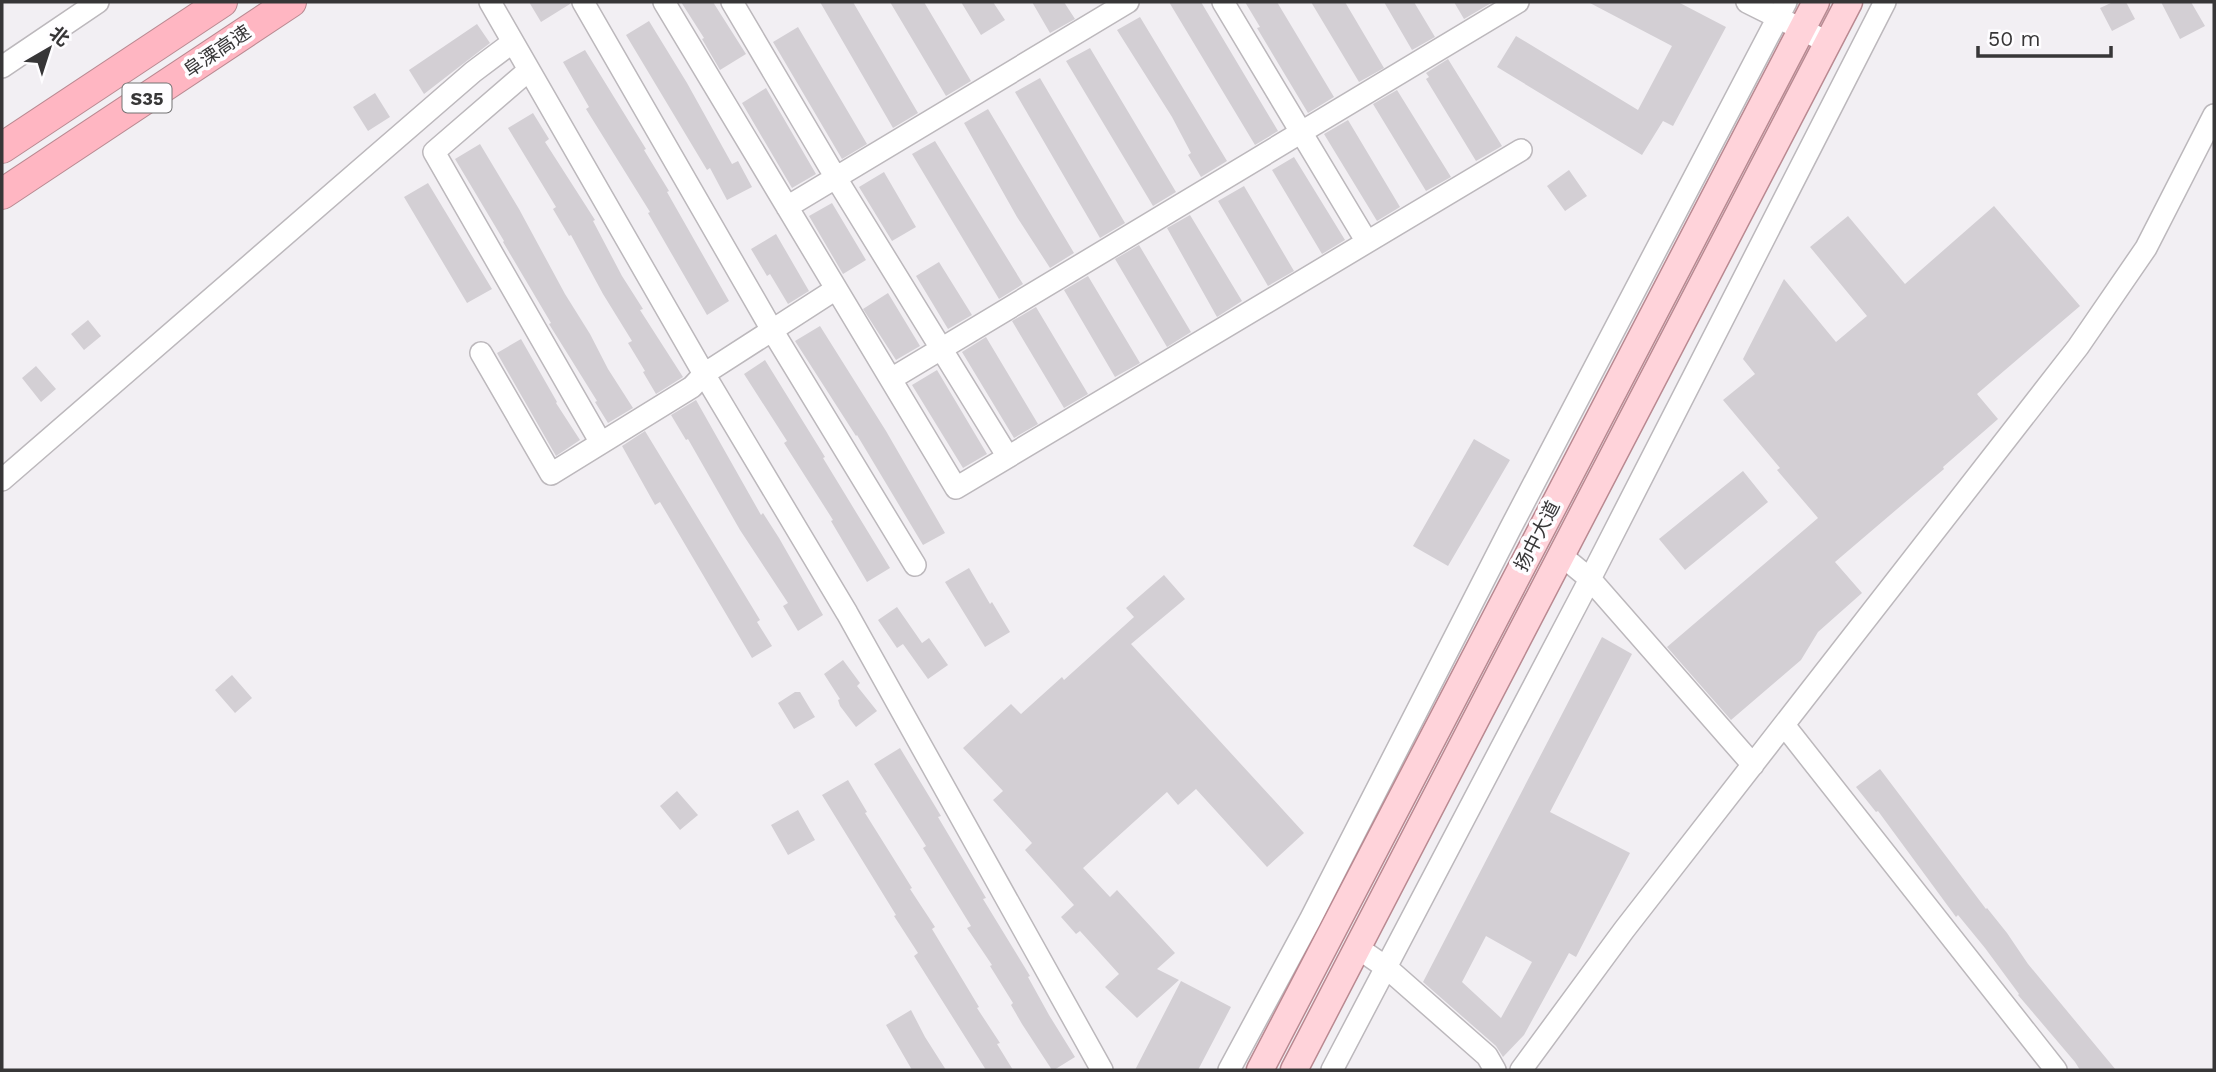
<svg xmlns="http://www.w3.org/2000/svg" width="2216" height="1072" font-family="'Work Sans','Noto Sans SC',sans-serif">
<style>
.building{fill:#d3cfd4;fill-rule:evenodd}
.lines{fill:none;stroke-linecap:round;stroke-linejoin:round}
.minor-casing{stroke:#bcb8bc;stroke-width:24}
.major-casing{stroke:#b98991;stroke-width:29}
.highway-casing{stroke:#b98991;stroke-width:32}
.minor{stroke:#fff;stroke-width:21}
.major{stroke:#ffd3da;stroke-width:26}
.highway{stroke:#ffb6c2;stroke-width:30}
.labels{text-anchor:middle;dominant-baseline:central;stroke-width:7;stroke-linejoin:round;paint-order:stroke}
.shield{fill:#fefdff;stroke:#737273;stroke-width:2}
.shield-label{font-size:18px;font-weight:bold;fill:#373637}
.street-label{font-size:19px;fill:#373637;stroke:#fefdff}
</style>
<rect width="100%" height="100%" fill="#f2eff3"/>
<path class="building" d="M529,2H570V4L541,22Z
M681,2H713L746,54L720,70L702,39L704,38Z
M820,2H853L918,113L893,128Z
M890,2H924L971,81L946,96Z
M961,2H993L1005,20L981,35Z
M1032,2H1064L1075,19L1050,33Z
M1169,2H1201L1278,131L1255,145Z
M1245,2H1277L1334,97L1308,113L1257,28L1260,27Z
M1311,2H1345L1384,68L1359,82Z
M1384,2H1414L1435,37L1412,50Z
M1454,2H1493L1464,19Z
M1588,2H1678L1726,27L1673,126L1663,121L1642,155L1497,67L1516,36L1638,110L1672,46Z
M2113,2H2126L2135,19L2112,31L2100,8Z
M2161,2H2191L2205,26L2180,39Z
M1140,17L1227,161L1201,177L1188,155L1191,153L1172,117L1117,30Z
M649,21L687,83L732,164L738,161L752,187L727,200L710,168L707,170L626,35Z
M477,24L490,43L424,94L409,70Z
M798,27L867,144L842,159L773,42Z
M1090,48L1176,192L1153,206L1066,61Z
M585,50L646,149L644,150L669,191L667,192L729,301L707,315L648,213L650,212L586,109L589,107L563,62Z
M1448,59L1502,146L1476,161L1426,79L1429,77L1426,73Z
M1040,78L1125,223L1100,238L1015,92Z
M766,88L816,174L792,188L742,103Z
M1397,90L1451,177L1426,191L1373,104Z
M375,93L390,117L368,131L353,107Z
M988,109L1074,253L1050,268L1017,217L964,123Z
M533,113L549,139L545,142L595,220L593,221L622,276L643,309L640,310L683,377L656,394L643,372L645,371L628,343L632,341L603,294L571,235L569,236L553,209L556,207L508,128Z
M1348,120L1400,207L1377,221L1324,134Z
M935,141L1023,284L999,299L912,154Z
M480,144L519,209L565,294L590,334L608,369L633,408L608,423L595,402L597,401L549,324L551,323L503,242L504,241L455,159Z
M1294,157L1345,240L1322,254L1272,170Z
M1569,170L1587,196L1565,211L1547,186Z
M884,172L916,227L892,241L859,187Z
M428,183L492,289L467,303L404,197Z
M1244,186L1294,271L1268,286L1218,201Z
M832,203L866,260L843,274L809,216Z
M1994,206L2080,306L1977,394L1998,419L1943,467L1944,469L1835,562L1862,593L1818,632L1801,660L1731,720L1667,647L1818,518L1777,470L1780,468L1723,400L1755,374L1743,359L1784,279L1836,342L1867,316L1810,247L1848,216L1905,284Z
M1190,215L1242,301L1217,317L1167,228Z
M776,234L809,291L788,304L770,274L767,276L751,249Z
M1139,245L1191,332L1167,347L1115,259Z
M939,262L972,315L948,329L916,276Z
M1088,276L1140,363L1115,377L1064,290Z
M888,293L920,346L896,360L863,309Z
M1036,307L1088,394L1064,408L1012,321Z
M88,320L101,336L84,350L71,334Z
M820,326L886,431L945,533L923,545L857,435L856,436L795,341Z
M986,337L1038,424L1014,438L962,352Z
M521,339L557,402L556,403L580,440L556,456L497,353Z
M765,360L825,457L823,458L890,568L867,582L831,521L833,520L784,443L787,441L744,374Z
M36,366L56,389L41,402L22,378Z
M937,370L987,454L963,468L912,385Z
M696,400L761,515L763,513L779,538L823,615L798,631L783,606L788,603L740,530L688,439L686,440L671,415Z
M645,431L760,620L757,622L772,646L752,658L660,502L655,505L622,446Z
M1474,439L1510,460L1448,566L1413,546Z
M1743,471L1768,502L1685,570L1659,539Z
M969,568L990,604L992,602L1010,632L985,647L945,582Z
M1164,575L1185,599L1131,644L1304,833L1267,867L1196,789L1178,805L1167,792L1083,868L1110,897L1117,890L1175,953L1157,969L1179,980L1137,1018L1105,987L1119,974L1080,931L1076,934L1061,917L1074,905L1025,850L1032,843L993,800L1003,791L963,748L1011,704L1021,714L1062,677L1064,680L1134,617L1126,608Z
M897,607L922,643L929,638L948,665L928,679L903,644L897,648L878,620Z
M1602,637L1632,654L1550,812L1630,853L1576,957L1569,953L1524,1035L1503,1057L1496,1046L1423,982ZM1486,936L1532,962L1501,1018L1462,982Z
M843,660L860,683L857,686L877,711L856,727L840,706L838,700L840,699L824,674Z
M232,675L252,698L235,713L215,690Z
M795,692H800L815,717L794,729L778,703Z
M900,748L941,816L938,817L986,898L983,899L1030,976L1028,977L1049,1015L1075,1057L1054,1070H1052L1022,1024L1011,1005L1013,1003L990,966L992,965L967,928L971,926L923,848L926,846L874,764Z
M1880,769L1986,909L1987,908L2007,933L2028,964L2116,1070H2080L2075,1062L2018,995L2019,994L1985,948L1958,915L1956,917L1878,811L1876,812L1856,787Z
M848,780L867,812L865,813L912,888L910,889L935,927L932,929L979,1007L977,1008L1000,1043L997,1044L1013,1070H986L914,956L918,953L894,916L896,915L822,795Z
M677,791L698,815L680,830L660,806Z
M798,810L815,840L788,855L771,825Z
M1181,981L1231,1007L1198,1070H1135Z
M911,1010L925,1037L946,1070H912L886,1025Z"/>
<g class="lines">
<defs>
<path id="minor" d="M583,2L772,330L915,565
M664,2L956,488L1521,150
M732,2L836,178L1008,457
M1223,2L1367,242
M1747,2L1827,42
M513,42L704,374L847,613L1102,1070
M2,67L98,2
M529,70L434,152L601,443
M787,207L1128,2
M481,353L551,474L692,387L704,374L836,289
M891,379L1518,2
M2,480L473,72L513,42L490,2
M1562,556L1590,579L1753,765
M1784,725L2056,1070
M1358,948L1387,968L1487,1056L1495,1070
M1229,1070L1310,920L1510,529L1786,2
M1332,1070L1590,579L1885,2
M1521,1070L1624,930L2078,347L2146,248L2214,115"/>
<path id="major" d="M1260,1070L1816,2
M1294,1070C1479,714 1663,357 1849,2"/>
<path id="highway" d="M2,148L222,2
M2,194L291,2"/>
</defs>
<use href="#minor" class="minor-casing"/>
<use href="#major" class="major-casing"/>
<use href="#highway" class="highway-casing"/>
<use href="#minor" class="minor"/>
<use href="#major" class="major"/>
<use href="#highway" class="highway"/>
</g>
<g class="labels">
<rect class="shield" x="122.5" y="83.5" width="49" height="29" rx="5"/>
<g class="shield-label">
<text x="147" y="98">S35</text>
</g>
<g class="street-label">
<text transform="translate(217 51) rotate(-34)">阜溧高速</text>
<text transform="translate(1537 536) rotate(-63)">扬中大道</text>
</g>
</g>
<rect width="2216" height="1072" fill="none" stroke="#373637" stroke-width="7"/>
<g transform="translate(49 49) rotate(39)" stroke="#fefdff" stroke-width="5" paint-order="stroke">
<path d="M0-5L12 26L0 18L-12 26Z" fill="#373637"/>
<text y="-10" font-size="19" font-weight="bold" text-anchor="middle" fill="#373637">北</text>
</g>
<path d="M1978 46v10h133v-10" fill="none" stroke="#373637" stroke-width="3.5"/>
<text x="1988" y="46" font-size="21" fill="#373637" stroke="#fefdff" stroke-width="5" paint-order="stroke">50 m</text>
</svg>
